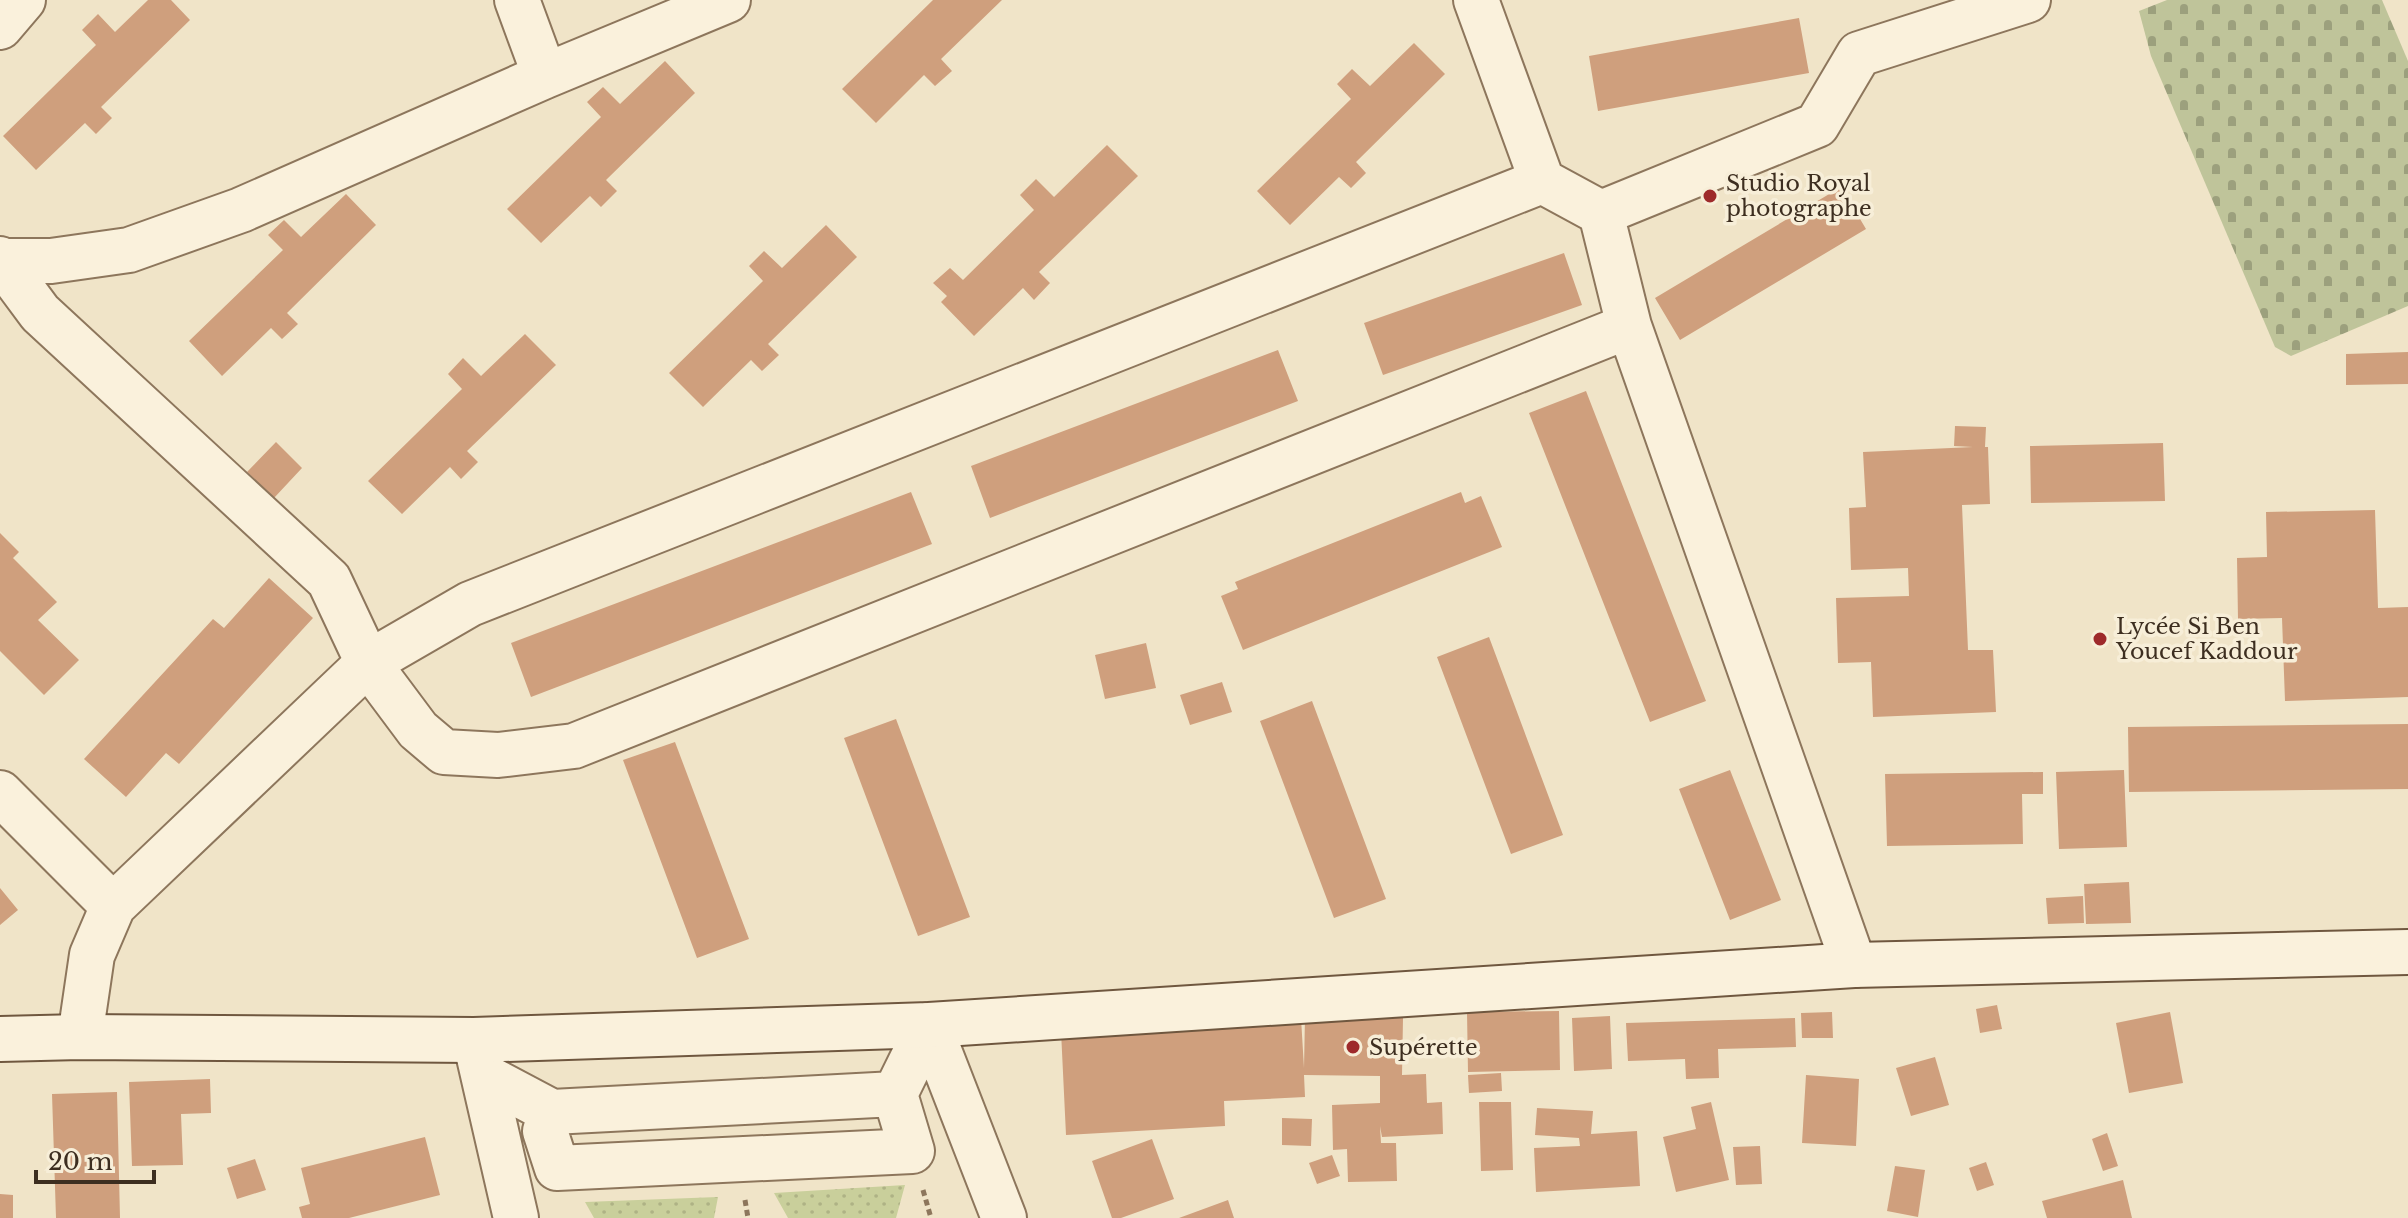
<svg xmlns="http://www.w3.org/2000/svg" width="2408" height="1218" font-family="'Libre Baskerville',serif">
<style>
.grass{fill:url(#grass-dots)}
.cemetery{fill:url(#cemetery-stones)}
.building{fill:#cf9f7d}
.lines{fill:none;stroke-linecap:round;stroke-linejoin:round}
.minor-casing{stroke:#8d765c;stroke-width:48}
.secondary-casing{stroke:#6f573f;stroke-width:48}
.path{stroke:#8d765c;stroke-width:5;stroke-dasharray:6 4;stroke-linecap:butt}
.minor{stroke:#faf1dc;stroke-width:44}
.secondary{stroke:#faf1dc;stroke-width:44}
.poi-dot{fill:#9e2a2b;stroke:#f7eed8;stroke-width:3}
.labels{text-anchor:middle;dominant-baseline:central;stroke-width:7;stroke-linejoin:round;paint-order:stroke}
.poi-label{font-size:22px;fill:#3d2e20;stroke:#f7eed8;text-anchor:start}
</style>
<defs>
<pattern id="grass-dots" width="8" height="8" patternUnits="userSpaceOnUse" patternTransform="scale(2)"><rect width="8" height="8" fill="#c9cf9b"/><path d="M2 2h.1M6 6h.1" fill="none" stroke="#aeb285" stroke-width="1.8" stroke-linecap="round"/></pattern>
<pattern id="cemetery-stones" width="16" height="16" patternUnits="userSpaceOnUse" patternTransform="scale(2)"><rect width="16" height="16" fill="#bfc49a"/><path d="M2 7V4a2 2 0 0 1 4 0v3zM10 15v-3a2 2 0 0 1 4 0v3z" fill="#9ca07d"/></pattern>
</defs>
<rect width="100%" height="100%" fill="#f0e4c8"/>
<path class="grass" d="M905,1185L896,1218H788L774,1193Z
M718,1197L714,1218H594L585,1202Z"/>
<path class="cemetery" d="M2167,0H2382L2408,61V306L2291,356L2275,347L2151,56L2139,11Z"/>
<path class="building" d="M148,0H171L190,20L101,107L112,118L96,134L85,123L36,170L3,136L96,45L82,30L98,14L115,32Z
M933,0H1002L941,59L952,71L935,86L924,75L876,123L842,89Z
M1799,18L1809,73L1598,111L1589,56Z
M1414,43L1445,74L1356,162L1366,173L1351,188L1339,177L1290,225L1257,191L1351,99L1337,84L1352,69L1370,86Z
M665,61L695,93L606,180L617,191L601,207L590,196L541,243L507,209L601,117L587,102L603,87L620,104Z
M1107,145L1138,176L1039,272L1050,283L1034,300L1023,288L974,336L941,302L947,296L933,283L950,268L963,280L1034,210L1020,195L1036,179L1054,197Z
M1841,187L1866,229L1680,340L1655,298Z
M346,194L376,225L287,313L298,324L282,339L271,328L222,376L189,341L283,250L268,235L284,220L301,237Z
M826,225L857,257L768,344L779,355L762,371L751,360L703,407L669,373L763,281L749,266L764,251L782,268Z
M1564,253L1582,305L1383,375L1364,323Z
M525,334L556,365L467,451L478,462L461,479L450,467L402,514L368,481L462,389L448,374L463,358L481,376Z
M1278,350L1298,401L990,518L971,466Z
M2408,352V384L2346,385V354Z
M1586,391L1706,701L1650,722L1529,413Z
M1955,426L1986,427L1985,447H1988L1990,504L1962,505L1968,650H1993L1996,712L1873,717L1871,662L1838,663L1836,598L1909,596L1908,568L1851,570L1849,508L1866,507L1863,452L1973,447L1954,446Z
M276,442L302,468L274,498L247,472Z
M2163,443L2165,501L2031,503L2030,446Z
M911,492L932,544L531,697L511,643Z
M1461,492L1465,503L1481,496L1502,547L1243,650L1221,596L1238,589L1235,582Z
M2375,510L2378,608L2408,607V697L2285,701L2282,618L2238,619L2237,558L2267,557L2266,512Z
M0,533L19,552L13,558L57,602L38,620L79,660L44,695L0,651Z
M269,578L313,618L179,764L166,753L126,797L84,759L213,619L224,628Z
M1489,637L1563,835L1511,854L1437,657Z
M1146,643L1156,688L1105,699L1095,655Z
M1222,682L1232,712L1190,725L1180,695Z
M1312,701L1386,899L1334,918L1260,721Z
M896,719L970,917L918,936L844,738Z
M2408,724V789L2129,792L2128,727Z
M675,742L749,939L697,958L623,760Z
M1730,770L1781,900L1730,920L1679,789Z
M2124,770L2127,847L2059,849L2056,772Z
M2043,772V794H2022L2023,844L1887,846L1885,774Z
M2129,882L2131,923L2086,924L2084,884Z
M0,888L18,910L0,925Z
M2083,896L2084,923L2048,924L2046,898Z
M1997,1005L2002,1029L1980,1033L1976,1009Z
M1559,1011L1560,1070L1468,1072L1467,1012Z
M1832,1012L1833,1038H1802L1801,1013Z
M2170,1012L2183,1083L2129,1093L2116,1023Z
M1305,1016L1403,1018L1402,1075L1426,1074L1427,1103L1442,1102L1443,1134L1382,1137L1380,1126L1381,1143H1396L1397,1181L1348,1182L1347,1149L1333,1150L1332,1105L1380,1103V1076L1304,1075L1305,1097L1224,1101L1225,1126L1066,1135L1061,1031L1301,1018L1304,1068Z
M1610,1016L1612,1069L1574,1071L1572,1018Z
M1795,1018L1796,1047L1718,1049L1719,1078L1686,1079L1685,1059L1628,1061L1626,1023Z
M1935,1057L1949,1105L1911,1116L1896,1068Z
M1501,1073L1502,1091L1469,1093L1468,1075Z
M1806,1075L1859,1079L1856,1146L1802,1143Z
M210,1079L211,1113L181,1114L183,1165L132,1166L129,1082Z
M117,1092L120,1218H56L52,1094Z
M1479,1102H1511L1513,1170L1481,1171Z
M1711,1102L1729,1180L1676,1192L1663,1137L1696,1129L1691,1107Z
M1537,1108L1593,1111L1591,1134L1637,1131L1640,1186L1536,1192L1534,1148L1580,1146L1579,1138L1535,1135Z
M1282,1118L1312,1119L1311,1146L1282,1145Z
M2107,1133L2118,1166L2103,1171L2092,1139Z
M425,1137L440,1195L349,1218H302L299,1207L310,1204L301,1168Z
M1152,1139L1174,1199L1121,1218H1112L1092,1161Z
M1760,1146L1762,1184L1736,1185L1733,1147Z
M1332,1155L1340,1176L1317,1184L1309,1163Z
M255,1159L266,1190L237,1199L227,1168Z
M1986,1162L1994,1185L1977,1191L1969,1168Z
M1895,1166L1925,1170L1918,1217L1887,1211Z
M2123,1180L2132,1218H2047L2042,1201Z
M0,1194L13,1195V1218H0Z
M1228,1200L1234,1218H1179Z"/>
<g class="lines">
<defs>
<path id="minor" d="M517,0L545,76
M1476,0L1542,181L1601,213L1629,326L1854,965
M0,27L23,0
M1601,213L1817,125L1859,54L2028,0
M0,259L40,313L329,580L368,663L418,730L444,752L498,755L574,746L1629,326
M2,261H51L129,250L241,210L545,76L728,0
M0,793L113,906
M929,1025L1004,1218
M80,1037L92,955L113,906L368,663L470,604L1542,181
M479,1057L516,1218
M484,1076L552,1112L895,1094L929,1025
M552,1112L545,1131L557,1168L912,1151L895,1094"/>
<path id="secondary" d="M0,1039L80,1037L474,1040L929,1025L1854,965L2408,952"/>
</defs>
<use href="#minor" class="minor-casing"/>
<use href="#secondary" class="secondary-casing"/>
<path class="path" d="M923,1190L931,1218
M745,1200L748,1218"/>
<use href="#minor" class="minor"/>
<use href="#secondary" class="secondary"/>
</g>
<g class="poi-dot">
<circle cx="1710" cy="196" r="8"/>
<circle cx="2100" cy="639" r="8"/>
<circle cx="1353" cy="1047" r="8"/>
</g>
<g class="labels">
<g class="poi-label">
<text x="1726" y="183">Studio Royal<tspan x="1726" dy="25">photographe</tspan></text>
<text x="2116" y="626">Lycée Si Ben<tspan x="2116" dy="25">Youcef Kaddour</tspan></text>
<text x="1369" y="1047">Supérette</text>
</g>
</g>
<path d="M36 1170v12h118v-12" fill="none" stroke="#3d2e20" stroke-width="4"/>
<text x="48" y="1170" font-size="24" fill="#3d2e20" stroke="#f7eed8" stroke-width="6" paint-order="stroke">20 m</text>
</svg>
